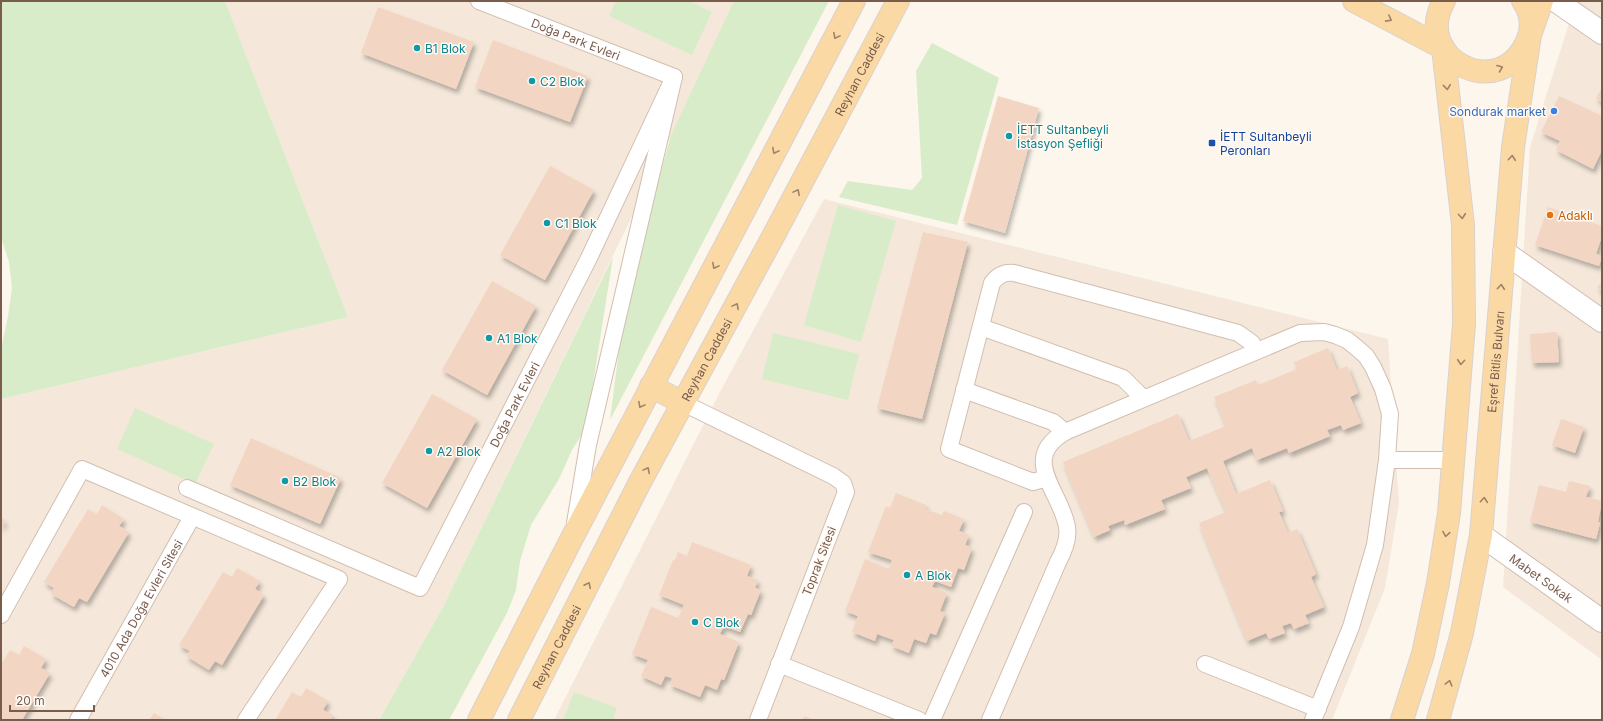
<svg xmlns="http://www.w3.org/2000/svg" width="1603" height="721" font-family="Inter,sans-serif">
<style>
.residential{fill:#f5e8da}
.green{fill:#d8ecc9}
.building{fill:#f3d5c3;filter:url(#shadow)}
.lines{fill:none;stroke-linecap:round;stroke-linejoin:round}
.service-casing{stroke:#d1beb0;stroke-width:18}
.minor-casing{stroke:#d1beb0;stroke-width:24}
.primary-casing{stroke:#dad1cd;stroke-width:24}
.service{stroke:#fff;stroke-width:16}
.minor{stroke:#fff;stroke-width:22}
.primary{stroke:#fbd9a5;stroke-width:22}
.oneway{stroke:#a18267}
.culture-dot{fill:#0f9aa8;stroke:#fffaf3;stroke-width:1.5}
.shop-dot{fill:#3f7fe0;stroke:#fffaf3;stroke-width:1.5}
.transit-dot{fill:#1a4fb4;stroke:#fffaf3;stroke-width:1.5}
.food-dot{fill:#e8710a;stroke:#fffaf3;stroke-width:1.5}
.labels{text-anchor:middle;dominant-baseline:central;stroke-width:3;stroke-linejoin:round;paint-order:stroke}
.street-label{font-size:12px;fill:#7a5c4d;stroke:#fffaf3}
.culture-label{font-size:12px;fill:#0d838f;stroke:#fffaf3;text-anchor:start}
.shop-label{font-size:12px;fill:#366cbe;stroke:#fffaf3;text-anchor:end}
.transit-label{font-size:12px;fill:#164399;stroke:#fffaf3;text-anchor:start}
.food-label{font-size:12px;fill:#c56008;stroke:#fffaf3;text-anchor:start}
</style>
<defs>
<filter id="shadow"><feDropShadow dx="2.5" dy="4.5" stdDeviation="2" flood-color="#0004"/></filter>
</defs>
<rect width="100%" height="100%" fill="#fdf6ec"/>
<path class="residential" d="M225,1H734L700,76L443,607L379,720H1V399L348,317Z
M1576,1H1602V660L1503,587L1530,147Z
M824,199L1388,339L1399,503L1385,588L1332,720H554L721,390Z"/>
<path class="green" d="M1,1H225L348,317L1,399V349L8,316L12,288L9,262L1,237Z
M616,1H689L712,12L692,55L609,16Z
M734,1H829L610,420L620,342L653,200L671,135Z
M932,43L999,78L957,225L839,197L848,181L912,190L922,178L916,71Z
M838,205L896,221L861,342L804,325Z
M613,257L586,428L572,450L559,479L531,525L520,561L516,590L507,613L449,720H379L443,607Z
M773,333L859,354L848,400L762,379Z
M135,408L214,444L195,484L117,449Z
M574,692L617,708L613,720H563Z"/>
<path class="building" d="M378,7L474,42L456,89L361,53Z
M493,40L588,76L570,122L475,87Z
M1602,87V102L1596,98Z
M998,96L1039,108L1005,233L963,221Z
M1559,96L1602,116V150L1593,169L1556,150L1560,141L1541,132Z
M550,166L594,190L545,280L500,255Z
M1548,207L1602,226V236L1596,254L1602,256L1599,266L1535,245Z
M923,232L968,242L922,419L877,408Z
M492,281L536,306L487,395L442,370Z
M1602,281V291L1597,288Z
M1557,332L1559,362L1532,363L1530,334Z
M1328,348L1337,370L1347,366L1358,393L1350,397L1361,423L1343,430L1341,425L1327,430L1330,436L1289,453L1287,448L1257,460L1252,448L1223,461L1236,494L1270,480L1283,511L1279,512L1288,533L1297,529L1316,574L1311,577L1324,607L1305,615L1309,623L1294,629L1291,623L1282,626L1285,633L1269,639L1266,633L1247,641L1199,523L1226,512L1207,468L1186,477L1191,488L1161,500L1165,509L1125,525L1124,520L1108,526L1110,530L1094,537L1063,462L1178,414L1189,441L1226,426L1214,397L1256,380L1258,385L1297,369L1294,362Z
M432,394L477,419L427,508L382,483Z
M1561,419L1584,427L1575,453L1552,445Z
M251,438L341,478L320,524L230,485Z
M1569,481L1590,486L1586,497L1602,501L1598,522L1600,523L1596,539L1530,522L1539,485L1566,492Z
M896,493L926,505L925,509L942,515L944,511L964,519L959,531L969,535L965,545L972,548L964,570L958,568L951,587L935,581L932,587L947,593L940,611L945,613L936,635L930,633L926,643L914,639L909,653L891,646L894,640L877,634L875,641L852,632L858,616L845,611L865,559L889,569L892,560L868,552L886,506L890,508Z
M102,505L124,519L119,526L129,532L87,602L79,598L74,607L51,594L54,588L44,582L88,509L97,514Z
M1,518L5,520L1,528Z
M692,542L751,565L747,576L758,580L755,588L761,590L751,615L748,614L740,632L724,626L720,634L739,642L724,680L721,679L717,690L705,685L700,697L670,685L672,678L665,676L661,685L641,676L648,660L632,654L651,607L678,618L684,605L659,595L673,560H675L678,552L687,556Z
M237,568L260,581L255,589L264,595L222,665L215,661L209,670L186,656L190,651L179,645L223,572L232,577Z
M24,646L46,659L41,668L50,673L22,720H1V664L10,650L19,655Z
M306,688L328,701L323,710L333,715L330,720H275L292,692L301,697Z
M154,713L165,720H149Z
M804,716L814,720H803Z"/>
<g class="lines">
<defs>
<g id="service">
<path id="s1" d="M479,1L674,77L588,445L575,523"/>
<path d="M981,327L1123,378L1143,398"/>
<path d="M964,390L1053,422L1065,432"/>
<path d="M683,403L833,476L843,483L846,492L758,720"/>
<path d="M1387,460H1454"/>
<path d="M1047,478L1033,482L949,449L992,283C998,275 1004,272 1014,273L1238,333L1252,343L1256,351"/>
<path id="s2" d="M187,488L420,588L588,260L674,77"/>
<path d="M1,615L82,469L339,579L246,720"/>
<path d="M779,664L919,720"/>
<path d="M1205,664L1318,709"/>
<path id="s3" d="M78,720L192,517"/>
<path d="M932,720L1024,512"/>
<path d="M990,720L1058,562C1064,551 1069,539 1067,527C1061,491 1019,459 1065,432L1300,333L1324,332L1335,335L1347,340L1357,348L1366,356L1373,367L1383,389L1390,414L1387,460L1375,545L1351,627L1313,720"/>
</g>
<g id="minor">
<path d="M1556,1L1602,33"/>
<path d="M1504,252L1602,321"/>
<path id="s4" d="M1481,535L1602,621"/>
</g>
<g id="primary">
<path d="M1354,1L1443,48"/>
<path d="M1444,1C1411,59 1502,105 1528,39C1533,27 1531,12 1523,1"/>
<path d="M651,386L683,403"/>
<path d="M479,720L573,536L854,1"/>
<path id="s5" d="M519,720L639,484L776,231L898,1"/>
<path d="M1402,720L1423,654L1438,583L1449,513L1464,324L1463,225L1443,48"/>
<path id="s6" d="M1438,720L1462,633L1481,535L1513,147L1530,35L1542,1"/>
</g>
</defs>
<use href="#service" class="service-casing"/>
<use href="#minor" class="minor-casing"/>
<use href="#primary" class="primary-casing"/>
<use href="#service" class="service"/>
<use href="#minor" class="minor"/>
<use href="#primary" class="primary"/>
</g>
<defs><path id="oneway-chevron" d="M-2-3.5L2.5 0L-2 3.5" fill="none" stroke-width="1.6" stroke-linecap="round" stroke-linejoin="round"/></defs>
<g class="oneway">
<use href="#oneway-chevron" transform="translate(1389 19) rotate(28)"/>
<use href="#oneway-chevron" transform="translate(836 36) rotate(118)"/>
<use href="#oneway-chevron" transform="translate(1500 68) rotate(-21)"/>
<use href="#oneway-chevron" transform="translate(1447 87) rotate(84)"/>
<use href="#oneway-chevron" transform="translate(775 151) rotate(118)"/>
<use href="#oneway-chevron" transform="translate(1512 158) rotate(-85)"/>
<use href="#oneway-chevron" transform="translate(797 192) rotate(-62)"/>
<use href="#oneway-chevron" transform="translate(1462 216) rotate(85)"/>
<use href="#oneway-chevron" transform="translate(715 266) rotate(118)"/>
<use href="#oneway-chevron" transform="translate(1501 287) rotate(-85)"/>
<use href="#oneway-chevron" transform="translate(736 306) rotate(-62)"/>
<use href="#oneway-chevron" transform="translate(1461 362) rotate(95)"/>
<use href="#oneway-chevron" transform="translate(641 405) rotate(118)"/>
<use href="#oneway-chevron" transform="translate(647 470) rotate(-62)"/>
<use href="#oneway-chevron" transform="translate(1484 500) rotate(-85)"/>
<use href="#oneway-chevron" transform="translate(1446 534) rotate(99)"/>
<use href="#oneway-chevron" transform="translate(588 585) rotate(-63)"/>
<use href="#oneway-chevron" transform="translate(1449 683) rotate(-75)"/>
</g>
<g class="culture-dot">
<circle cx="417" cy="48" r="4"/>
<circle cx="532" cy="81" r="4"/>
<circle cx="1009" cy="136" r="4"/>
<circle cx="547" cy="223" r="4"/>
<circle cx="489" cy="338" r="4"/>
<circle cx="429" cy="451" r="4"/>
<circle cx="285" cy="481" r="4"/>
<circle cx="907" cy="575" r="4"/>
<circle cx="695" cy="622" r="4"/>
</g>
<circle class="shop-dot" cx="1554" cy="111" r="4"/>
<rect class="transit-dot" x="1208" y="139" width="8" height="8" rx="2"/>
<circle class="food-dot" cx="1550" cy="215" r="4"/>
<g class="labels">
<g class="street-label">
<text stroke="none"><textPath href="#s1" startOffset="104">Doğa Park Evleri</textPath></text>
<text stroke="none"><textPath href="#s5" startOffset="730">Reyhan Caddesi</textPath></text>
<text stroke="none"><textPath href="#s5" startOffset="406">Reyhan Caddesi</textPath></text>
<text stroke="none"><textPath href="#s6" startOffset="364">Eşref Bitlis Bulvarı</textPath></text>
<text stroke="none"><textPath href="#s2" startOffset="460">Doğa Park Evleri</textPath></text>
<text transform="translate(819 561) rotate(-69)">Toprak Sitesi</text>
<text stroke="none"><textPath href="#s4" startOffset="74">Mabet Sokak</textPath></text>
<text stroke="none"><textPath href="#s3" startOffset="128">4010 Ada Doğa Evleri Sitesi</textPath></text>
<text stroke="none"><textPath href="#s5" startOffset="82">Reyhan Caddesi</textPath></text>
</g>
<g class="culture-label">
<text x="425" y="48">B1 Blok</text>
<text x="540" y="81">C2 Blok</text>
<text x="1017" y="129">İETT Sultanbeyli<tspan x="1017" dy="14">İstasyon Şefliği</tspan></text>
<text x="555" y="223">C1 Blok</text>
<text x="497" y="338">A1 Blok</text>
<text x="437" y="451">A2 Blok</text>
<text x="293" y="481">B2 Blok</text>
<text x="915" y="575">A Blok</text>
<text x="703" y="622">C Blok</text>
</g>
<g class="shop-label">
<text x="1546" y="111">Sondurak market</text>
</g>
<g class="transit-label">
<text x="1220" y="136">İETT Sultanbeyli<tspan x="1220" dy="14">Peronları</tspan></text>
</g>
<g class="food-label">
<text x="1558" y="215">Adaklı</text>
</g>
</g>
<rect width="1603" height="721" fill="none" stroke="#7a5c4d" stroke-width="4"/>
<path d="M10 705v6h84v-6" fill="none" stroke="#7a5c4d" stroke-width="2"/>
<text x="16" y="705" font-size="12" fill="#7a5c4d" stroke="#fffaf3" stroke-width="3" paint-order="stroke">20 m</text>
</svg>
